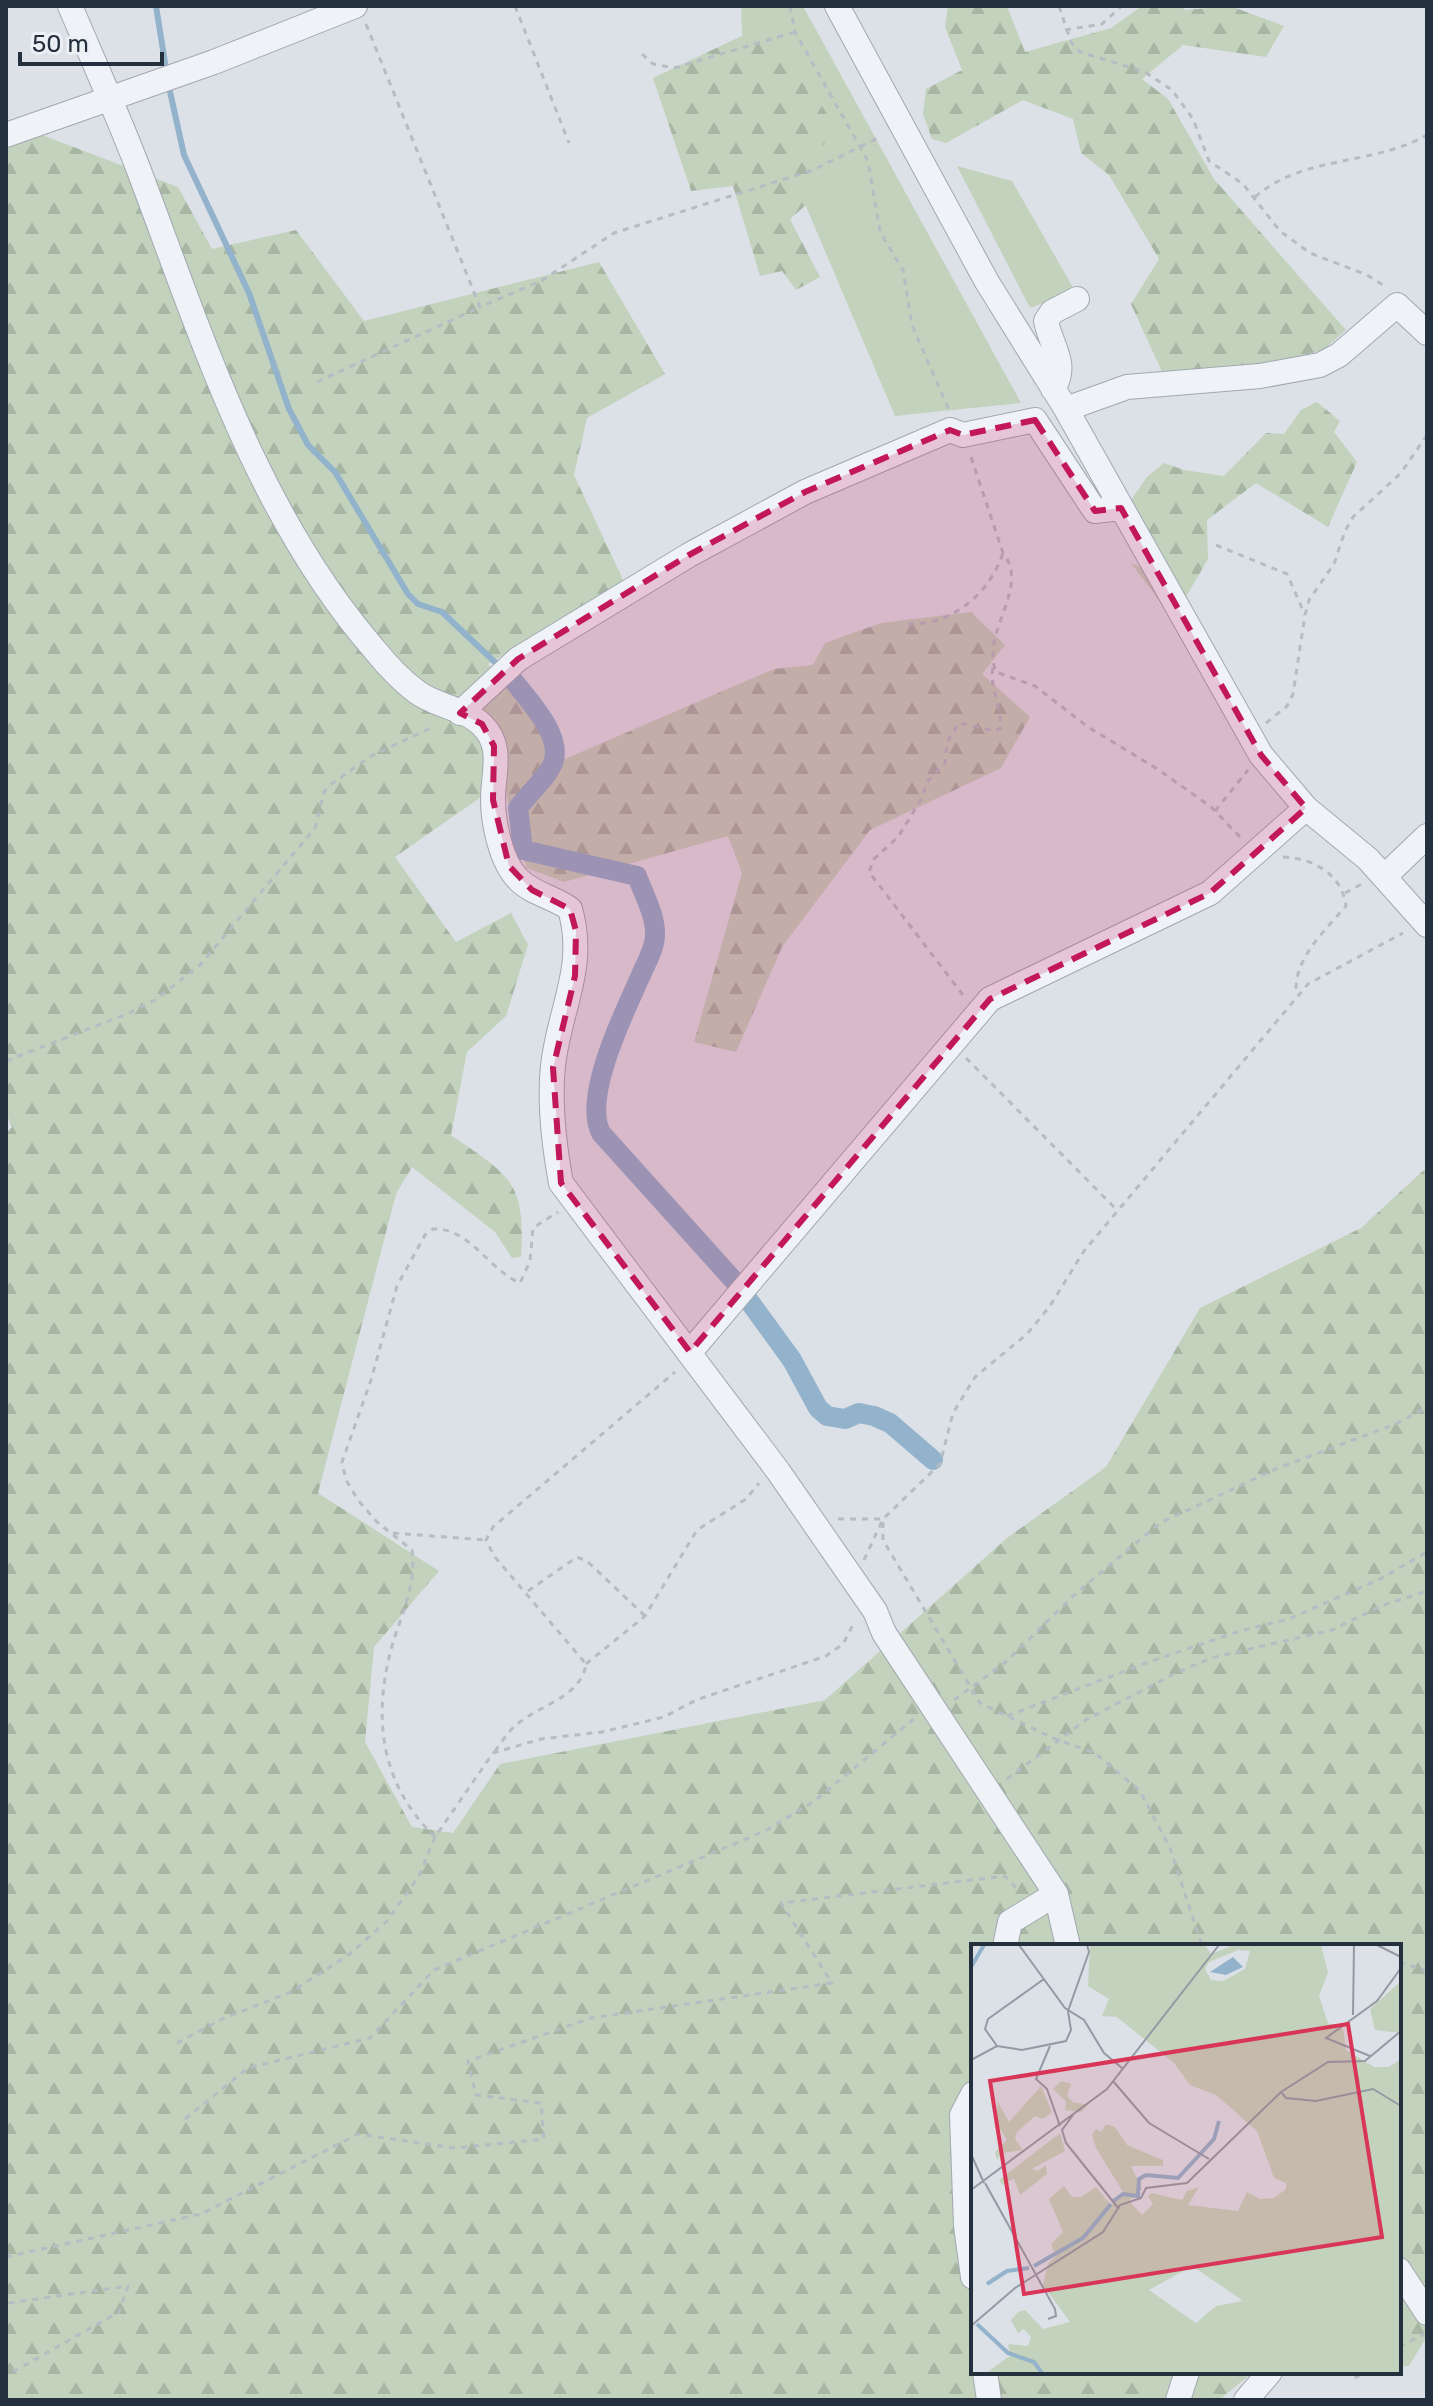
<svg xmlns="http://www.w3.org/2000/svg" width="1433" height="2406" font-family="Rubik,sans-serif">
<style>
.green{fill:#c3d2bc}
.forest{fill:url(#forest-firs)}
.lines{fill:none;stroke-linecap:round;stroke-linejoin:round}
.stream{stroke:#93b2cb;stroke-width:6}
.canal{stroke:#93b2cb;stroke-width:20}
.minor-casing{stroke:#a1a8b1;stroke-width:26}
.path{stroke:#b6bcc3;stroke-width:3;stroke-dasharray:6 6;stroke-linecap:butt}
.minor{stroke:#eff2f6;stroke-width:24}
.marked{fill:#c2185b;fill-opacity:0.2;stroke:#c2185b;stroke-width:6;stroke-dasharray:16 10;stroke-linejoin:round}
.inset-river{fill:none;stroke:#93b2cb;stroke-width:4}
.inset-road{fill:none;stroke:#939aa4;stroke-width:2}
.view{fill:#d83557;fill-opacity:0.15;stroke:#d83557;stroke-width:4}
.inset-edge{fill:none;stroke:#25303f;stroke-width:4}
</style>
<defs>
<pattern id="forest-firs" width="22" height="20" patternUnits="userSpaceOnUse" patternTransform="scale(2)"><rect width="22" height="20" fill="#c3d2bc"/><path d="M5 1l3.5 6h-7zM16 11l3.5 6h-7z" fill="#a7b5a3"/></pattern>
</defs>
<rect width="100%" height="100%" fill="#dce1e7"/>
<path class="green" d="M741,6H803L1021,403L895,416L743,58Z
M957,166L1012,181L1075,291L1030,308Z"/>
<path class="forest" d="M948,6H1007L1025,52L1111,28L1142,6H1178L1186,10L1230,6L1284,26L1266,57L1183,45L1142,79L1168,99L1214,179L1346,330L1323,350L1267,365L1163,374L1131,304L1159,259L1109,175L1081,153L1073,119L1023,100L946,143L932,139L923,114L926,89L962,70L945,27Z
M750,32L788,50L838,132L807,159L816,196L790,219L820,277L796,290L782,271L760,276L733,186L691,191L653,78Z
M37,133L178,187L212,249L296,230L364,321L599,262L665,374L587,418L574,475L625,584L488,664L565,759L774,669L813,665L825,643L881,623L971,612L1005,645L982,674L1030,717L1001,768L870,830L782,947L736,1052L694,1042L742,873L728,836L564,882L527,868L512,824L504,781L395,857L456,942L511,913L528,945L506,1016L467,1052L451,1135C509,1176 526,1180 521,1257L512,1258L495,1232L412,1167L396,1194L318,1493L439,1571L374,1647L365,1742L412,1827L453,1833L500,1764L825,1700L1007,1538L1106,1467L1200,1308L1361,1228L1427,1167V2336L1409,2366H1399V1946H973V2372H1253L1219,2400H6V1134L12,1127L6,1113V147Z
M1317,402L1340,421L1334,432L1357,462L1328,527L1256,483L1207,520L1208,559L1173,619L1131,563L1153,573L1163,555L1131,500L1147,477L1164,463L1184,470L1224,476L1266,433L1284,434L1301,410Z"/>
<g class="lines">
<path class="stream" d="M156,6L166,69
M169,87L184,155L249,293L289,409L308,445L335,472L408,594L418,604L442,612L499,666"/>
<path class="canal" d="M509,675C524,696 564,734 553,763C547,778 528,794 518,808L523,850L637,876C643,893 656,916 655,935C655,948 646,963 641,975C625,1011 582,1097 601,1133L736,1283L792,1360L818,1408L827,1416L845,1419L859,1413L874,1416L890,1423L933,1460"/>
<defs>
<path id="minor" d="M70,6C93,60 117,113 138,168C201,334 256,513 374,649C386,664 402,681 417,692C435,706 465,708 482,725C504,746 493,773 493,799C493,823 501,862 518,879C532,894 554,897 570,909C587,968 559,1009 553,1066C549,1104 554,1145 561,1183L778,1471L875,1611L884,1633L1056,1894L1068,1946
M837,6L987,282L1066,409L1261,755L1306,808L1368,859L1427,925
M6,135L214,62L355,6
M1053,389C1069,364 1051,347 1046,321L1052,312L1077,299
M1066,409L1127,387L1260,376L1320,365L1339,355L1397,305L1427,333
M460,713L518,659L689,555L805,492L950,430L963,435L1035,420L1095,511L1121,508
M1384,877L1427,836
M690,1352L990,999L1210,893L1306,808
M1005,1946L1010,1922L1056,1894
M973,2094L962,2115L966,2226L973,2277
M1399,2270L1427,2313
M985,2372L989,2400
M1178,2400L1187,2372
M1246,2400L1270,2372"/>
</defs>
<use href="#minor" class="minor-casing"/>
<path class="path" d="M515,6L569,143
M790,6L795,32L868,161L880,232L903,270L912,325L949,410
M1059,6L1071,42L1080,52L1145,72L1172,90L1193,119L1209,161L1243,184L1280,231L1310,253L1367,275L1386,287
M366,24L480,307L541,281L614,233L813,170L882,136
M1065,30L1102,24L1122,6
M642,54L653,64L674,68L795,32
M1255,197C1302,155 1373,166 1427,135
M317,382L480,307
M971,457L1003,553C1031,587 980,633 996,672L1035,686L1088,727L1159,770L1211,807L1240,837
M1216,545L1287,574L1305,615
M908,624C953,625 990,593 1003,553
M1266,723L1287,706L1293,694L1305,615L1309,600L1334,564L1345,531L1353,517L1401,473L1427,435
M1215,811L1248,770
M1283,857C1313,858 1342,874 1346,906C1324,932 1294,958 1296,993
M1345,893L1360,885L1363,888
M963,995L869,872L874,859L898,837L922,798L927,782L945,763L947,742L959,723L994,731L1001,728C1001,710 989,682 993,668
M966,1058L1116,1209
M6,1061L127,1014L155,1000L200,965L315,828L324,792L330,785L371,756L435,726
M838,1519H883V1540L980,1703L1053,1738L1095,1753L1140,1791L1170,1848L1202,1946
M393,1533L486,1540
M864,1560L883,1519L940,1464L953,1413L975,1377L1027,1334L1050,1306L1084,1251L1308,984L1403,933
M528,1591L577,1557L588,1562L645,1616
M586,1664L645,1616L697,1530L746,1499L759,1483
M954,1700L1007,1661L1074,1595L1160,1523L1278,1468L1396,1424L1427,1407
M1007,1716L1146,1663L1240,1631L1289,1619L1380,1579L1427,1552
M495,1751C501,1743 507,1733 515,1726C538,1705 581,1698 586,1664L494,1556L486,1540L493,1527L675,1372
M1007,1779L1087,1719L1178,1672L1211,1658L1332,1630L1381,1606L1427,1591
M435,1837C378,1782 372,1712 394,1639C404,1610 416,1582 412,1550L377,1522L358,1500L346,1480L342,1462L371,1380L397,1286L425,1235L433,1229C469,1227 489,1270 520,1283L530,1261L533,1228L558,1212
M1399,1962L1427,1971
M177,2043L222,2019L291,1992L350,1954L387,1921L419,1876L435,1837L493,1753L541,1739L602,1732L664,1717L696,1700L826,1656L843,1644L855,1621
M185,2119L248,2068L370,2038L434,1970L765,1831L813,1802L915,1718
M6,2257L201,2214L358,2134L455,2148L544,2139L541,2103L476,2095L468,2061L591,2018L832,1983L781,1903L1005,1876L1019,1891
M6,2291L9,2303L128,2286L119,2312L11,2373L6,2371
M1399,2347L1424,2334
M1355,2378L1364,2372"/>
<use href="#minor" class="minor"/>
</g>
<path class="marked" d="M1035,420L1095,511L1121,508L1261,755L1306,808L1210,893L990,999L690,1352L561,1183L553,1068L575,976L576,931L570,909L532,890L509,866L493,800L494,746L482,724L460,713L518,659L689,555L805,492L950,430L963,435Z"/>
<g transform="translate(971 1944)">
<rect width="430" height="430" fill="#dce1e7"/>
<path d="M89,189L94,207L31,241L28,236Z" fill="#c3d2bc"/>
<path d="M119,1H234L240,10L263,1H350L357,29L348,52L357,79L372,85L375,106L403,123H418L430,115V429H15L39,412L37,400L57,402L60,393L53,385L47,389L40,376L47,368L54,366L72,385L99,378L72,341L77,319L85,312L80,300L92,288L78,255L93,242L101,253H110L125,243L140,261L152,248L125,204L121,191L125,185L130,188L135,180L144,183L156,201L192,216V222H160L171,245L158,257L171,271L182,260L177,252L181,249L211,256L216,247L228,243L217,261L267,267L276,248L289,255L303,254L315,245V239L303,234L286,187L245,151L219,141L203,119L146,73L131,72L138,55L117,42ZM267,6L279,7L274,25L252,37L240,36L234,25L238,18ZM221,322L255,345L272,357L245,362L225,379L178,346ZM430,37V89L404,86L399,65ZM90,137L100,140L96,152L102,158L117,161L110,168L94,166L95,157L82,145ZM70,142L81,168L72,175L64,172L46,188L44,195L52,206L31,209L26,216L24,208L36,196L25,178L27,158L38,178ZM75,221L76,230L49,251L42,232L53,222L67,227Z" fill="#c3d2bc" fill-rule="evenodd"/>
<path d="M262,13L272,23L255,31L239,28Z" fill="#93b2cb"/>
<path class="inset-river" d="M0,23L13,1M141,258L152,250L167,252L168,235L175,231L207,234L243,195L248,177M63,322L112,294L140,260M16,340L36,327L58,324M6,380L37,409L63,418L71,429"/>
<path class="inset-road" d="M48,1L94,64L113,76L133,109L151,124M406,1L430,13M382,71L383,1M26,102L14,85L17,75L73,35M79,102L65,135L76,145L89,182M399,112L355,94L406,57L430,24M0,116L26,102L51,106L95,97L100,86L97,67L118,8L116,1M142,137L178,179L238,215M310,148L315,154L345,157L402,145L430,162M102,171L91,186L95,199L148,265M0,210L13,239M14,239L84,365L85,372L77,375M0,246L136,145L248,1M0,382L44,344L132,288L149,261L170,254L175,244L216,239L310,148L357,118L394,117L430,87"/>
<path class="view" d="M377,80L411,293L53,350L19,137Z"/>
<rect width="430" height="430" class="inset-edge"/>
</g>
<rect width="1433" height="2406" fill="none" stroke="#25303f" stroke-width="16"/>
<path d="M20 52v12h142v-12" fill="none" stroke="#25303f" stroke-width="4"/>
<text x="32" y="52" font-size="24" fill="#25303f" stroke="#ebf0f5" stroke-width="6" paint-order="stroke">50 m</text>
</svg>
